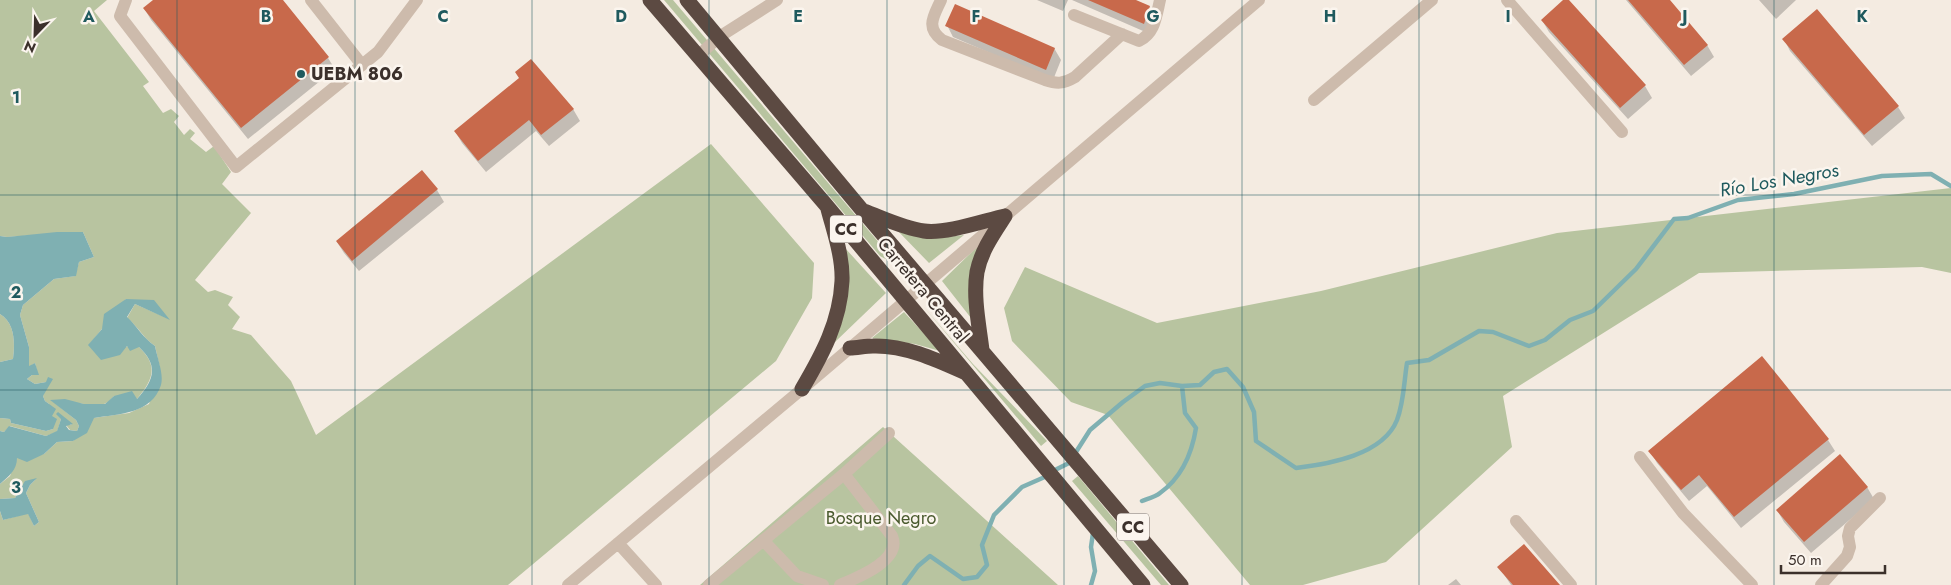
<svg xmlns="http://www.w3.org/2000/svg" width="1951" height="585" font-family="Jost,sans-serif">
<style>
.green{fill:#b8c4a0}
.water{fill:#7fb0b2}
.shadow{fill:#0003}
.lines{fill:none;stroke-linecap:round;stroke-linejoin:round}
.stream{stroke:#7fb0b2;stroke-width:4.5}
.building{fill:#c8694b}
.minor{stroke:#cdbbac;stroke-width:12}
.highway{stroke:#5c4a42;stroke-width:15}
.grid{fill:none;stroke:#1f5a5e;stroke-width:1;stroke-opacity:0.55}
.poi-dot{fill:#1f5a5e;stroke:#fbf5ee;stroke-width:2}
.labels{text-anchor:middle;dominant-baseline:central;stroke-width:5;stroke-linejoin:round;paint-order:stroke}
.shield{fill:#fbf5ee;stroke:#756b66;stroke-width:1}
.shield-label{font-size:16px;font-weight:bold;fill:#3b302b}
.poi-label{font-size:18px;font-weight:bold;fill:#3b302b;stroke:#fbf5ee;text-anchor:start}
.street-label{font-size:18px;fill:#3b302b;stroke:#fbf5ee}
.park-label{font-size:18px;fill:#4a5a2e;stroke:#fbf5ee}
.water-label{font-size:19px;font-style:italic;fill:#1f5a5e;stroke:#fbf5ee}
.grid-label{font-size:16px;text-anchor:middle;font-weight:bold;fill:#1f5a5e;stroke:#fbf5ee;stroke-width:5;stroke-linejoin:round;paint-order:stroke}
</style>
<rect width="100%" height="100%" fill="#f4ebe1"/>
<path class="green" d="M0,0H107L94,11L149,82L143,86L163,113L171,109L179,116L174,122L184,135L190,129L195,133L190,139L206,152L214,146L231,172L222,184L251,213L195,280L208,292L215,290L233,297L228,305L240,317L232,329L251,335L291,381L316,435L711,144L814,263L812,298L776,361L508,585H0V511L3,520L28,513L34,526L39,522L26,493L30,485L36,479L19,491L15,498L0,499V484L10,476L17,457L44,454L57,442L73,441L93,418L129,413L149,404L160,368L155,346C143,338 138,326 127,318L135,304L169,319L126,299L89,345L139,347C159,366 153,380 137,399L114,396C112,398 108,403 104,404C91,408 67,399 51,400L76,420L79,426L77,431L70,430L66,425H72L61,419L57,432L46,436L10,426L4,432L0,431V418L10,419L11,423L46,431L53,429L49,404L45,401L43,396L46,382L35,384L27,379L32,375H38L35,363L29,367V347L20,315L23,305L54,279L75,276L79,262L94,257L83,232L7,237L0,236Z
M664,0H673L886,251L891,262L880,256Z
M1951,188V273L1922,267L1699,273L1503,396L1512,447L1386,562L1303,585H1250L1108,415L1071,402L1012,341L1004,308L1025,267L1157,323L1321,291L1557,233Z
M896,229L946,237L964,235L929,263Z
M982,242L971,318L942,281Z
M845,248L886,293L835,342Z
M923,306L973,364L1047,441L1041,446Z
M904,312L940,351L915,344L872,338Z
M0,314C15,323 15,343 13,359L0,362Z
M883,427L1058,585H700Z
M1078,476L1169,585H1161L1072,481Z"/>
<path class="water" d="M57,232H83L94,257L79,262L76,276L54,279L23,305L20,315L29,347V366L35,363L39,375H32L27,379L35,384L46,382L48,377L53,379L43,396L45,401L56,409L52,416L57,419L53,429L46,431L11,423L10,419L0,418V362L13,359C15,343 15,323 0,314V236L7,237Z
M126,299L154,300L170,320L135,304L127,317C137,326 143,338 155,346C157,357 164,374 161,385C152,414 118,414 94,418L87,433L73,441L57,442L44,454L27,462L17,458C17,470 9,476 0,484V431L4,432L9,426L46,436L57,431L61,419L56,414L58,412L73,424L66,426L69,430L77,431L79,426L76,420L50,400L65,399L84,404H105L114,396L132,391L137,399C154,380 159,366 139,347L130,351L127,346L120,355L101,360L88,345L102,329L104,314Z
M37,478L30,485L26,493L39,522L34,526L28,514L3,520L0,511V499L15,498L25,481Z"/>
<path class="shadow" d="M155,0H281L328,58L335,69L248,139L151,20L144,8Z
M1037,0H1068L1063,11Z
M1072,0H1132L1149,7L1156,18L1150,34Z
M1565,0H1568L1645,86L1652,98L1628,119L1549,32L1542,20Z
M1626,0H1669L1707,45L1714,57L1691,76Z
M1759,0H1796L1776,19Z
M1817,11L1898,107L1905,118L1872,146L1790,51L1784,39Z
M947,25L1054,48L1061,60L1053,80L953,37Z
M573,109L580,121L549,146L536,131L486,172L462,143L455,131Z
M422,172L437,190L444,202L359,271L344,253L337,242Z
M1762,358L1828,440L1835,451L1741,528L1707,486L1689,501L1657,463L1650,451Z
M1867,487L1874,499L1811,553L1784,522L1777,510Z
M1499,567L1558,585H1511Z
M1456,579L1461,585H1448Z"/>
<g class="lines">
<path class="stream" d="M1053,471L1069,463L1090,430L1123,402L1145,386L1160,383L1182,386L1200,385L1214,372L1227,369L1243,387L1254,412L1256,441L1296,468C1329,464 1383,455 1397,420C1404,402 1404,381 1407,363L1429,360L1479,331L1493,332L1529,346L1545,340L1570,320L1593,311L1636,269L1674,219L1688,218L1738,200L1794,194L1882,176L1931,174L1951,186
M1142,501C1147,499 1155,497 1160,493C1181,478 1192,453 1196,428L1185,413L1182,386
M904,585L918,566L930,556L963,579L977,577L987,565L982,545L994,515L1022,487L1047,476
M1091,585L1095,571L1091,547L1093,533"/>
</g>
<path class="building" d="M153,0H283L329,57L241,128L143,8Z
M1088,0H1136L1150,6L1144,24Z
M1563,0H1569L1646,85L1620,108L1541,20Z
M1628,0H1670L1708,45L1684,65Z
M955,4L1055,48L1046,70L945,26Z
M1817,9L1899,106L1864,135L1782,39Z
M531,59L574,109L541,135L529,120L478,161L454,131L519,78L515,72Z
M422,170L438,189L352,261L336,241Z
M1762,356L1829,439L1734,517L1699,475L1681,490L1648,451Z
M1840,454L1868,487L1804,542L1776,510Z
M1524,544L1560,585H1513L1497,567Z"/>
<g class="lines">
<path class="minor" d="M126,0L120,16L236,167L378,52L417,0
M311,0L362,65
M941,0C934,16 925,27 942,40L1045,80C1057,84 1063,84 1075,77L1122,34
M1507,0L1622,132
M1074,15L1139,41C1155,33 1156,17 1160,0
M698,56L719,37L777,0
M1314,100L1432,0
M1640,457L1683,513L1752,585
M1516,521L1571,585
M763,540L797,576L823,585
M618,543L656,585
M568,585L802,389L1259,0
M709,585L844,474L889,433
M840,585C859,577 902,560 892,536L844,474
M1821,585L1847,556L1850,547L1848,536L1850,528L1880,498"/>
<path class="highway" d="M650,0L826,205L1143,585
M687,0L862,210L1181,585
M864,211C883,218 903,228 924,231C946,234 983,221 1005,216
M850,348C857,348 865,346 873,346C905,345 937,360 966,373
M982,350C979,325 973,297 977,272C981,251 994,233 1005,216
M802,389C822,355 840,322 842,281C843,257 834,232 828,209"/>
</g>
<path class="grid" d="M177,0V585M355,0V585M532,0V585M709,0V585M887,0V585M1064,0V585M1242,0V585M1419,0V585M1596,0V585M1774,0V585M0,195H1951M0,390H1951"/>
<circle class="poi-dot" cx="301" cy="74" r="5"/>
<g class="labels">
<g class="shield">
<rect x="830" y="215.5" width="32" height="27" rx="4"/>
<rect x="1117" y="513.5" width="32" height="27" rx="4"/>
</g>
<g class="shield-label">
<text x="846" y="229">CC</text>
<text x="1133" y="527">CC</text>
</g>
<g class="poi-label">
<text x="311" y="74">UEBM 806</text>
</g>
<g class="street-label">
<text transform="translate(923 290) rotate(50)">Carretera Central</text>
</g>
<g class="park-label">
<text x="881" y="518">Bosque Negro</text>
</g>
<g class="water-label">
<text transform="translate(1779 180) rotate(-10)">Río Los Negros</text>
</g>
</g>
<g class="grid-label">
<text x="89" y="22">A</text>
<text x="266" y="22">B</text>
<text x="443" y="22">C</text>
<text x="621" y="22">D</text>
<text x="798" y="22">E</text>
<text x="976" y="22">F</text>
<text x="1153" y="22">G</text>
<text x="1330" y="22">H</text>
<text x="1508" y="22">I</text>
<text x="1685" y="22">J</text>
<text x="1862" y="22">K</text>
<text x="16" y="103">1</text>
<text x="16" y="298">2</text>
<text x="16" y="493">3</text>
</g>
<g transform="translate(35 35) rotate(203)" stroke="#fbf5ee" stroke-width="4" paint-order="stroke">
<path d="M0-4L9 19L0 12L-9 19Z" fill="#3b302b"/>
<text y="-8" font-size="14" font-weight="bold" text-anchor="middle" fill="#3b302b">N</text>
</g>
<path d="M1781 565v8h104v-8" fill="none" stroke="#3b302b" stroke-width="2.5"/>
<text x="1788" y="565" font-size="15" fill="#3b302b" stroke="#fbf5ee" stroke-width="4" paint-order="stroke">50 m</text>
</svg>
